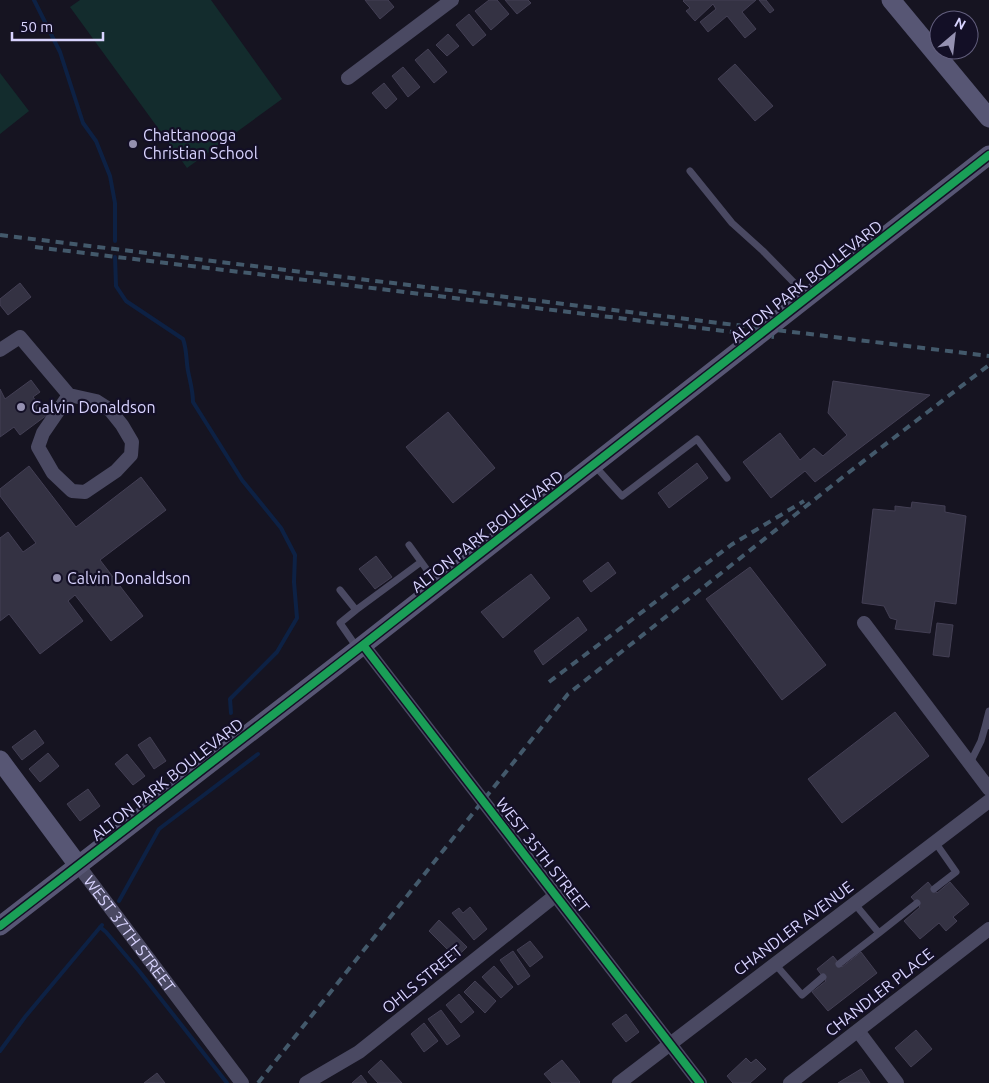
<svg xmlns="http://www.w3.org/2000/svg" width="989" height="1083" font-family="Ubuntu,sans-serif">
<style>
.green{fill:#132c2d}
.lines{fill:none;stroke-linecap:round;stroke-linejoin:round}
.stream{stroke:#0d2144;stroke-width:4}
.building{fill:#343243;stroke:#433f54}
.lane{stroke:#4a4962;stroke-width:7}
.street{stroke:#4a4962;stroke-width:14}
.secondary{stroke:#575674;stroke-width:19}
.rail{stroke:#43596b;stroke-width:4;stroke-dasharray:8 6;stroke-linecap:butt}
.cycleway-casing{stroke:#130f26;stroke-width:11}
.cycleway{stroke:#1a9f57;stroke-width:8}
.poi-dot{fill:#9591b1;stroke:#130f26;stroke-width:2}
.labels{text-anchor:middle;dominant-baseline:central;stroke-width:4.5;stroke-linejoin:round;paint-order:stroke}
.poi-label{font-size:16px;fill:#d9d4ff;stroke:#130f26;text-anchor:start}
.street-label{font-size:16px;fill:#d9d4ff;stroke:#130f26}
</style>
<rect width="100%" height="100%" fill="#161421"/>
<path class="green" d="M80,0H211L282,99L187,168L70,7Z
M0,73L29,111L0,134Z"/>
<g class="lines">
<path class="stream" d="M34,0L60,52L83,123L96,141L110,176L115,203V241
M115,257L116,286L126,301L183,339C187,350 186,360 188,371C190,381 193,391 193,402L242,480L281,528L295,555L294,582L297,618L277,652L230,699L231,713
M119,901L159,829L258,754
M100,927L106,932L139,971L227,1083
M0,1051L25,1017L102,925"/>
</g>
<path class="building" d="M365,0H388L394,7L380,19Z
M489,0H497L509,14L491,30L475,11Z
M505,0H528L531,3L517,14Z
M684,0H756L742,12L756,29L745,38L727,16L708,32L700,22L716,9L713,4L695,21L686,11L690,8L683,1Z
M759,0H766L774,10L770,13Z
M469,14L486,35L473,46L456,25Z
M448,34L459,46L447,56L436,45Z
M428,49L447,72L434,83L415,60Z
M735,64L773,106L755,121L718,79Z
M403,67L420,87L408,97L392,76Z
M384,83L397,99L386,109L372,93Z
M20,283L31,297L8,315L0,305V299Z
M31,380L40,392L33,397L47,415L20,435L14,427L0,437V389L5,399Z
M833,381L930,395L815,482L805,471L771,498L743,462L780,433L800,460L814,448L823,456L847,435L828,413Z
M448,412L495,468L453,503L406,447Z
M697,463L708,478L669,508L658,493Z
M29,466L76,527L141,477L166,510L100,560L143,616L111,641L75,595L68,601L83,621L40,654L9,614L0,621V538L8,532L23,552L36,543L0,496V489Z
M912,502L945,506V512L966,516L956,604L935,601L930,633L895,629L897,620L890,618L884,606L862,603L873,509L895,511V506L911,508Z
M376,556L392,577L375,589L359,569Z
M608,562L616,573L591,592L583,581Z
M750,567L826,665L782,700L706,599Z
M531,574L550,598L503,638L481,612Z
M578,617L587,630L543,665L534,651Z
M937,623L953,625L949,657L933,655Z
M895,712L929,756L842,823L808,779Z
M35,730L44,743L22,760L12,747Z
M150,737L166,761L154,769L138,745Z
M48,753L59,766L40,782L29,769Z
M127,754L145,776L133,785L115,764Z
M88,789L100,806L80,821L67,804Z
M928,882L937,893L950,882L969,904L953,917L957,921L946,931L939,923L920,939L904,921L920,907L911,897Z
M470,907L487,929L474,940L452,913L459,908L463,913Z
M439,920L467,947L456,958L429,931Z
M530,941L543,957L530,967L517,950Z
M513,951L530,976L518,985L500,960Z
M861,952L877,973L828,1011L812,992L826,981L817,969L833,956L842,967Z
M494,966L513,987L501,998L482,977Z
M475,981L496,1001L485,1013L464,992Z
M459,994L474,1012L461,1023L446,1005Z
M441,1010L460,1036L447,1045L428,1019Z
M626,1014L639,1032L626,1042L612,1024Z
M424,1023L438,1041L424,1052L411,1034Z
M916,1030L932,1049L911,1067L895,1048Z
M746,1058L751,1063L756,1059L766,1069L750,1083H733L727,1076Z
M381,1060L402,1083H378L368,1072Z
M562,1060L580,1082L579,1083H552L544,1074Z
M861,1069L870,1083H838Z
M157,1073L165,1083H144Z
M361,1075L367,1083H352Z"/>
<g class="lines">
<path class="lane" d="M690,171L732,223L763,251L808,297
M594,465L622,496L697,439L727,478
M409,545L438,585
M340,590L356,610L421,562
M356,610L340,623L358,649
M985,727L989,711
M970,763L981,741L985,727L989,725
M934,889L956,872L935,842
M879,933L917,903
M775,964L802,995L823,977
M839,964L879,933L854,903"/>
<g class="street">
<path d="M348,78L452,0"/>
<path d="M0,350L20,337L69,395L96,401L110,410L122,425L132,442L131,455L116,471L85,492L72,491L53,473L38,447L43,433L69,395"/>
<path d="M864,623L989,789"/>
<path d="M363,645L700,1083"/>
<path id="s1" d="M78,865L242,1083"/>
<path d="M858,1031L897,1083"/>
<path d="M306,1083L359,1052L556,895"/>
<path d="M619,1083L989,801"/>
<path d="M790,1083L989,929"/>
</g>
<path class="secondary" d="M891,0L989,118
M0,760L78,865
M0,926L363,645L989,155"/>
<path class="rail" d="M0,235L989,356
M35,247L774,337
M549,682L731,545L804,501
M258,1083L568,694L848,473L989,365"/>
<defs>
<path id="cycleway" d="M363,645L700,1083
M0,926L363,645L989,155"/>
</defs>
<use href="#cycleway" class="cycleway-casing"/>
<use href="#cycleway" class="cycleway"/>
</g>
<g class="poi-dot">
<circle cx="133" cy="144" r="5"/>
<circle cx="21" cy="407" r="5"/>
<circle cx="57" cy="578" r="5"/>
</g>
<g class="labels">
<g class="poi-label">
<text x="143" y="135">Chattanooga<tspan x="143" dy="18">Christian School</tspan></text>
<text x="31" y="407">Galvin Donaldson</text>
<text x="67" y="578">Calvin Donaldson</text>
</g>
<g class="street-label">
<text transform="translate(806 281) rotate(-38)">ALTON PARK BOULEVARD</text>
<text transform="translate(487 531) rotate(-38)">ALTON PARK BOULEVARD</text>
<text transform="translate(167 779) rotate(-38)">ALTON PARK BOULEVARD</text>
<text transform="translate(543 855) rotate(52)">WEST 35TH STREET</text>
<text transform="translate(793 928) rotate(-37)">CHANDLER AVENUE</text>
<text stroke="none"><textPath href="#s1" startOffset="86">WEST 37TH STREET</textPath></text>
<text transform="translate(422 979) rotate(-39)">OHLS STREET</text>
<text transform="translate(879 992) rotate(-38)">CHANDLER PLACE</text>
</g>
</g>
<g transform="translate(954 35) rotate(28)"><circle r="24" fill="#130f26" stroke="#625e7d"/>
<path d="M0-4L9 19L0 12L-9 19Z" fill="#9591b1"/>
<text y="-8" font-size="14" font-weight="bold" text-anchor="middle" fill="#d9d4ff">N</text>
</g>
<path d="M12 32v8h91v-8" fill="none" stroke="#d9d4ff" stroke-width="2.5"/>
<text x="20" y="32" font-size="15" fill="#d9d4ff" stroke="#130f26" stroke-width="4" paint-order="stroke">50 m</text>
</svg>
